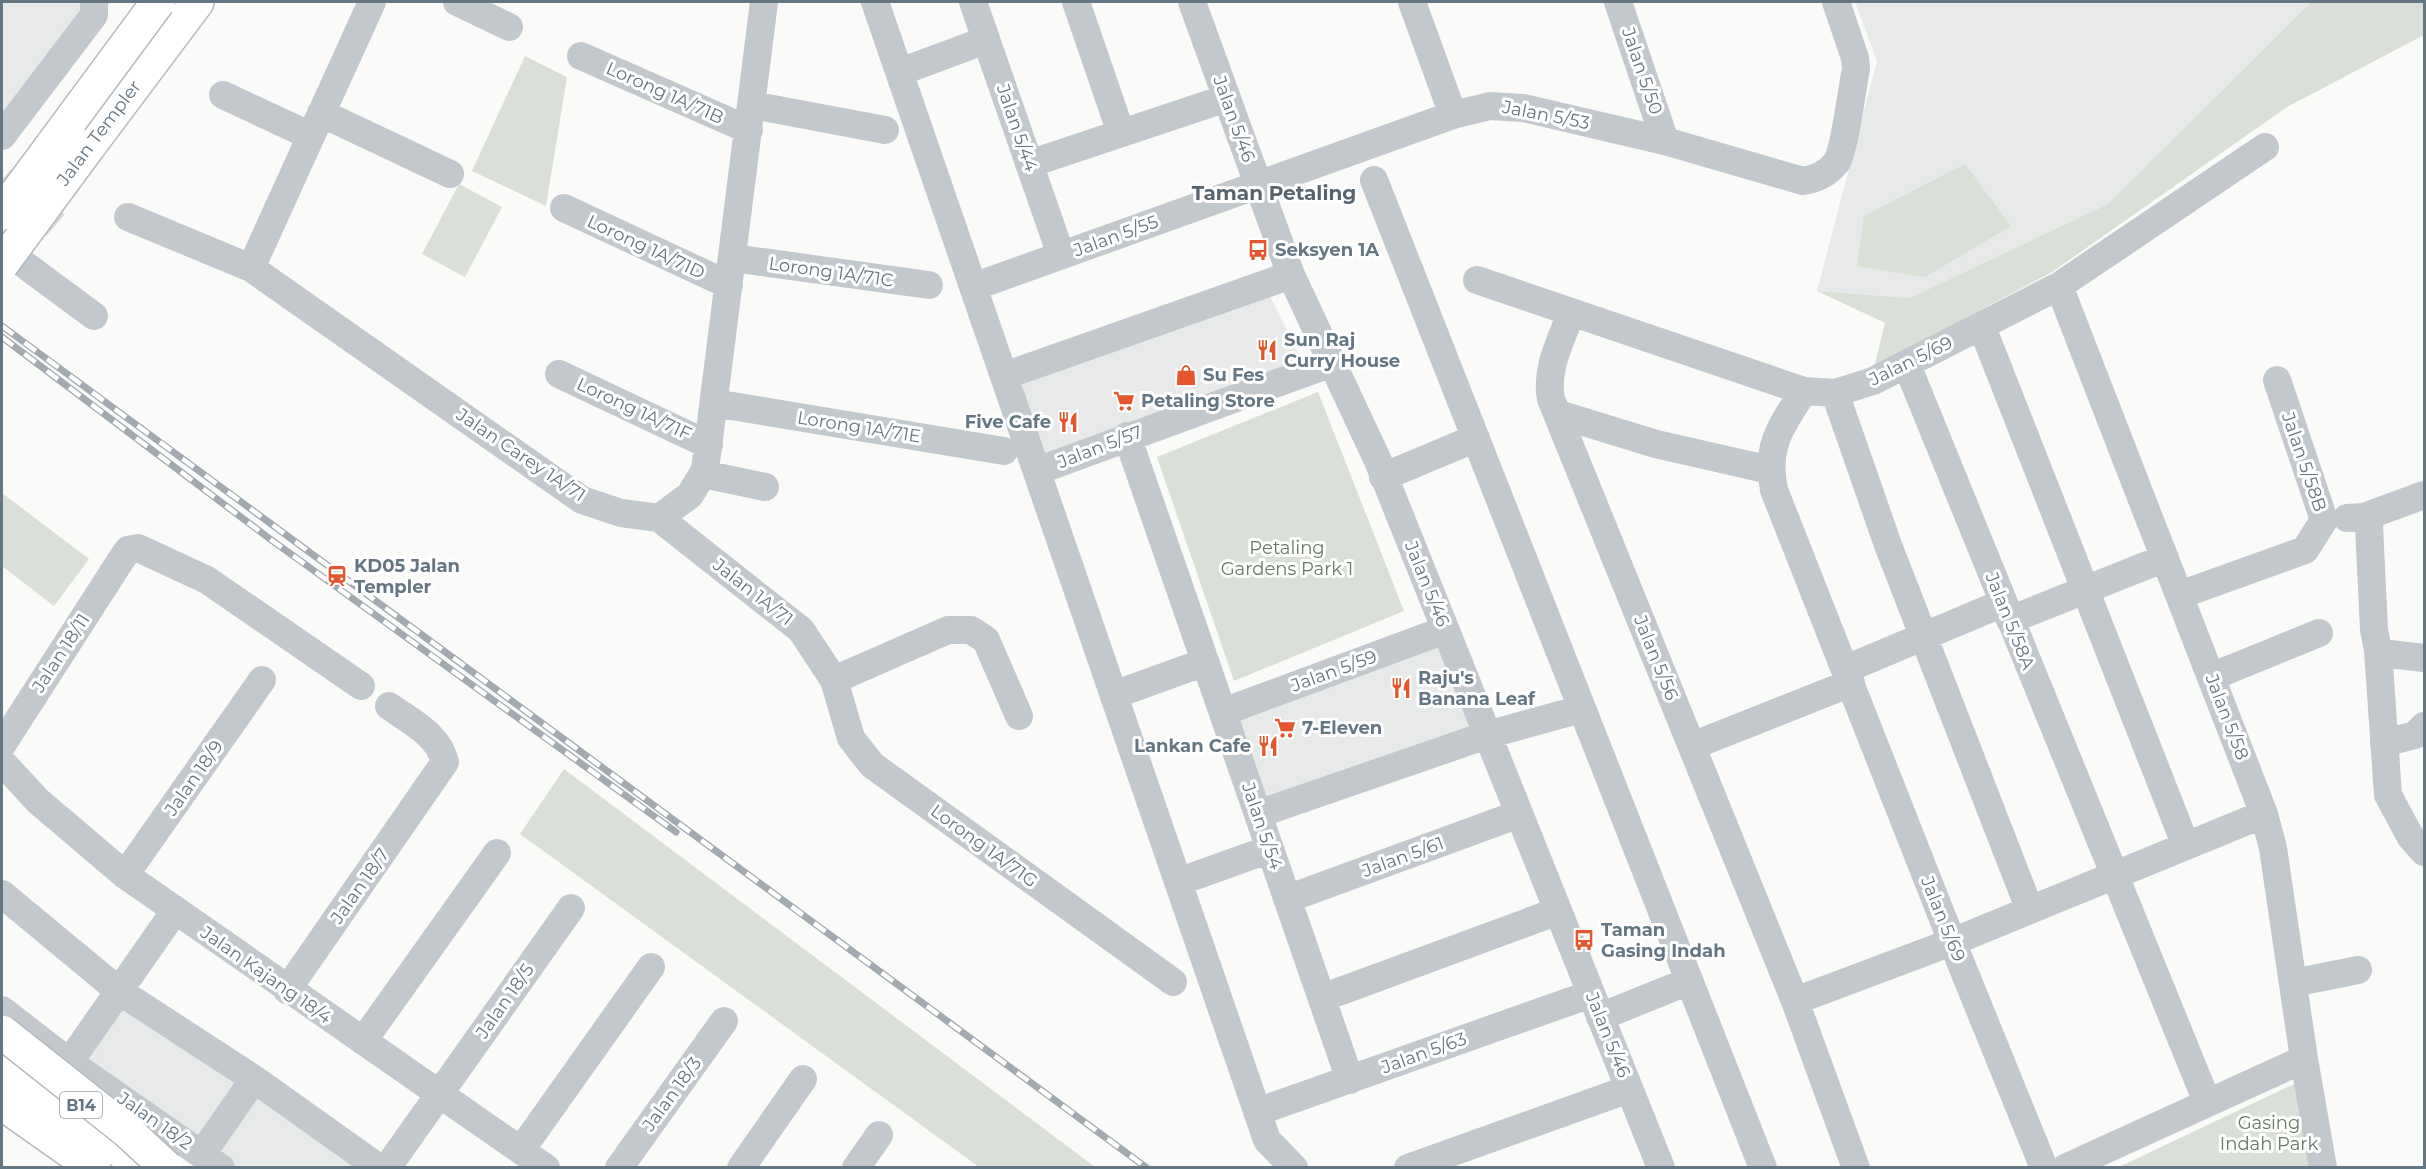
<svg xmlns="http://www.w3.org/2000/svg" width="2426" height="1169" font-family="Montserrat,sans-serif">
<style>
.built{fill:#e8e9e9}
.green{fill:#dadfd7}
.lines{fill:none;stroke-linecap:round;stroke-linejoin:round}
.minor-tunnel{stroke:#d5d9db;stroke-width:28;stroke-dasharray:28 14;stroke-linecap:butt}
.major-casing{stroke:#b5babe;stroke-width:36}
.highway-casing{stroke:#b4b9bd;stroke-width:36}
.minor{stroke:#c3c8cc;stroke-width:28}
.major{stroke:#fff;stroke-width:33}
.highway{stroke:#fff;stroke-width:33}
.rail-casing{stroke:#a2aab0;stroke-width:7}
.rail{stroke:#fff;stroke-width:4.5;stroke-dasharray:14;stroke-linecap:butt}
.major-bridge-casing{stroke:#b5babe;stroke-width:36;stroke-linecap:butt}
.highway-bridge-casing{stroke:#b4b9bd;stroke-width:36;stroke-linecap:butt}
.major-bridge{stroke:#fff;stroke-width:33}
.highway-bridge{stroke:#fff;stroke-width:33}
.labels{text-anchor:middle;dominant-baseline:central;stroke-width:6;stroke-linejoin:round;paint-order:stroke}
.shield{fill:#fff;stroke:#939fa8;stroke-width:1.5}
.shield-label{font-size:16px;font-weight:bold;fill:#657683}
.street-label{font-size:18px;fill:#657683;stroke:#fff}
.poi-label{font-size:18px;font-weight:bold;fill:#657683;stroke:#fff;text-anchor:start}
.park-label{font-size:18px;fill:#687a64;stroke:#fff}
.neighbourhood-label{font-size:20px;font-weight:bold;fill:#57646e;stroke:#fff}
</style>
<rect width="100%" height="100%" fill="#fafaf8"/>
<path class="built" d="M2,2H111L3,140L2,139Z
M1855,2H2311L2108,204L1910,298L1817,291L1877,61Z
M1265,286L1302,361L1041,464L1013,383Z
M1440,646L1472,731L1267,808L1232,719Z
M117,983L384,1167H202L57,1066Z"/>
<path class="green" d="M2311,2H2424V35L2287,107L2052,272L1874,367L1885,323L1817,291L1910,298L2108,204Z
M525,56L567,77L546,206L472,171Z
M1965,164L2011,226L1925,277L1857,266L1864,216Z
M459,184L502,207L465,277L422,254Z
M1318,392L1404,611L1234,681L1157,457Z
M2,493L89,559L54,606L2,566Z
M564,769L1095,1167H979L520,834Z
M2296,1083L2310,1167H2119Z"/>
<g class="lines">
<path class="minor-tunnel" d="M2,180L59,228"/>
<defs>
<path id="major" d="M89,146L197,2"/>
<path id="highway" d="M2,1065L144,1168
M2,1103L94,1168"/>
</defs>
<use href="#major" class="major-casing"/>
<use href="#highway" class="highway-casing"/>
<path class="minor" d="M372,2L251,268L582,500L621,513L659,518L690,495L705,470L764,2
M457,2L509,27
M875,2L1267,1140L1294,1168
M973,2L1061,255
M1076,2L1121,133
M1192,2L1291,275L1378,461L1661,1168
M1412,2L1453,115
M1618,2L1665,141
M581,56L749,130
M900,72L986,40
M223,95L311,136
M752,105L885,130
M321,113L450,174
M2,136L94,15V2
M1029,164L1227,98
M1374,180L1763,1168
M564,208L729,285
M128,217L251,268
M2,248L94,316
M733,258L929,285
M1477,280L1804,391
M2059,286L2264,814L2273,848L2304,1059L2323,1168
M973,287L1453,115L1490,106L1523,108L1665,141L1803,181C1816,179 1828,173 1836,163C1845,150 1852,87 1856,69L1855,58L1836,2
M1571,313C1561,341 1545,369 1551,399L1795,1001L1856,1168
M1982,327L2186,846
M1907,365L2203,1092
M559,374L709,445
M1004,376L1291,275
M1835,393L1888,545L2029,908
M714,403L1004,451
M1558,414L1656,444L1770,470
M1127,436L1350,1080
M1037,471L1332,363
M703,474L765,487
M1383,477L1476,438
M2364,517L2369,525L2374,630L2378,650L2381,653L2424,658
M659,518L801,630L834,680L851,738L872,765L1173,982
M2347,518L2364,517L2424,495
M2180,595L2305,550L2324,520L2277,380
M2010,620L2165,558
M2378,650L2388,795L2410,836L2424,852
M1846,669L2003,603
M2211,677L2319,633
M834,680L948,630H971L986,640L1019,716
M1114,695L1205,662
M1223,712L1445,630
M2384,743L2415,735L2424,726
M2,745L121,560L128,550L138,548L207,580L361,686
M1692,746L1851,683
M2,762L38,801L125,875L546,1168
M1258,814L1487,735L1581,709
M125,875L262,680
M1178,882L1270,849
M2,894L119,991L254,1079L379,1168
M1287,899L1519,814
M2293,983L2358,970
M287,990L445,762C438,734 411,722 389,706
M1322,998L1558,911
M1795,1001L1952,942L2264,814
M2,1010L69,1062L221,1168
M1600,1017L1689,981
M363,1041L497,853
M59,1077L174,912
M1257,1112L1591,994
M521,1150L651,967
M202,1154L254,1079
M387,1168L571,908
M619,1168L724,1021
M741,1168L803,1079
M856,1168L879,1135
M1408,1168L1629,1089
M2044,1168L1949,934L1774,490C1765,446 1781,426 1804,391L1835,393L1873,381L2059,286L2265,147
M2065,1168L2304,1059"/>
<use href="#major" class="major"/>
<use href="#highway" class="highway"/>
<defs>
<path id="rail" d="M2,326L1147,1168
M2,337L270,539L676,832"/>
</defs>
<use href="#rail" class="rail-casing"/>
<use href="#rail" class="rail"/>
<defs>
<path id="major-bridge" d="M2,213L158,2
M2,264L89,146"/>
<path id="highway-bridge" d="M2,1032L127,1131L167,1168"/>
</defs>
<use href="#major-bridge" class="major-bridge-casing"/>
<use href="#highway-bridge" class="highway-bridge-casing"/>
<use href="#major-bridge" class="major-bridge"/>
<use href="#highway-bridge" class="highway-bridge"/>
</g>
<defs>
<symbol id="bus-bare" viewBox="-9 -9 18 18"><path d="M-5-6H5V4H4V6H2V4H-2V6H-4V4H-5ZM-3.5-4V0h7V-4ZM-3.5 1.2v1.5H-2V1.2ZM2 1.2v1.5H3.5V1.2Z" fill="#e4572e" stroke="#fff" stroke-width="2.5" paint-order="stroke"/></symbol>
<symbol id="restaurant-bare" viewBox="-9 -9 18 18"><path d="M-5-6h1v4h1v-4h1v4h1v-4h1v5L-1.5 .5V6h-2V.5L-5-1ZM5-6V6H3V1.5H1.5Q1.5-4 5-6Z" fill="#e4572e" stroke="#fff" stroke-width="2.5" paint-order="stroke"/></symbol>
<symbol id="shop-bare" viewBox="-9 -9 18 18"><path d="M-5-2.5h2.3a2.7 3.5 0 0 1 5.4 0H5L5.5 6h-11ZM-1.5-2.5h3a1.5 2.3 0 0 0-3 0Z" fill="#e4572e" stroke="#fff" stroke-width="2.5" paint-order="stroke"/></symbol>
<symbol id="supermarket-bare" viewBox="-9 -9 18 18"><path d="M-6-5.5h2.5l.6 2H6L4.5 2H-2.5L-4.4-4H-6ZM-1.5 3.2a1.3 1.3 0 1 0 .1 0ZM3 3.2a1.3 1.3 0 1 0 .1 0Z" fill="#e4572e" stroke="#fff" stroke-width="2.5" paint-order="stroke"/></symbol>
<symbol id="station-bare" viewBox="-9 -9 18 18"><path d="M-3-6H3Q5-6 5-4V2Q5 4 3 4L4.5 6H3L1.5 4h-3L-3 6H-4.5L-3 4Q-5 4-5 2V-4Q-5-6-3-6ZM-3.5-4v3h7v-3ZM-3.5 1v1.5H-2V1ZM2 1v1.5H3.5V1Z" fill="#e4572e" stroke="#fff" stroke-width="2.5" paint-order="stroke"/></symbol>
</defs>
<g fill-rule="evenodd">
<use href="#bus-bare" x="1243" y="235" width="30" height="30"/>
<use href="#restaurant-bare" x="1252" y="335" width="30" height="30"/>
<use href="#shop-bare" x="1171" y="360" width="30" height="30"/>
<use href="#supermarket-bare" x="1109" y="386" width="30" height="30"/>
<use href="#restaurant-bare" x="1053" y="407" width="30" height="30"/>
<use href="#station-bare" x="322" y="561" width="30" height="30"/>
<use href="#restaurant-bare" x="1386" y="673" width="30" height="30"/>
<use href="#supermarket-bare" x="1270" y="713" width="30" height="30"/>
<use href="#restaurant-bare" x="1253" y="731" width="30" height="30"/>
<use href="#bus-bare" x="1569" y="925" width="30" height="30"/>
</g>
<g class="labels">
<rect class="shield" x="60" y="1092" width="42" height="26" rx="4.5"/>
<g class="shield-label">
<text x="81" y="1105">B14</text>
</g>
<g class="street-label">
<text transform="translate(1642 71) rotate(71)">Jalan 5/50</text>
<text transform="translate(665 93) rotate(24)">Lorong 1A/71B</text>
<text transform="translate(1546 115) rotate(11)">Jalan 5/53</text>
<text transform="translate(1234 119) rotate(70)">Jalan 5/46</text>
<text transform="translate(1017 128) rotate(71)">Jalan 5/44</text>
<text transform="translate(99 133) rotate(-53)">Jalan Templer</text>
<text transform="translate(1116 236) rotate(-20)">Jalan 5/55</text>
<text transform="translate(646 247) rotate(25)">Lorong 1A/71D</text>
<text transform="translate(831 272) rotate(8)">Lorong 1A/71C</text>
<text transform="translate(1911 361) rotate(-26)">Jalan 5/69</text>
<text transform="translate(634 409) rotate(25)">Lorong 1A/71F</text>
<text transform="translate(859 427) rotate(9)">Lorong 1A/71E</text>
<text transform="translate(1100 447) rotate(-21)">Jalan 5/57</text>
<text transform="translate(521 455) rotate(34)">Jalan Carey 1A/71</text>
<text transform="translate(2304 462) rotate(71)">Jalan 5/58B</text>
<text transform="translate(1427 584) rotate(68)">Jalan 5/46</text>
<text transform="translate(753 592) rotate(38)">Jalan 1A/71</text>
<text transform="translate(2010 621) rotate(68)">Jalan 5/58A</text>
<text transform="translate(61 653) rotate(-57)">Jalan 18/11</text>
<text transform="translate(1656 658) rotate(68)">Jalan 5/56</text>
<text transform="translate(1334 671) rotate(-20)">Jalan 5/59</text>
<text transform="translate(2227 717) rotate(69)">Jalan 5/58</text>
<text transform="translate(194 778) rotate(-55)">Jalan 18/9</text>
<text transform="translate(1262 826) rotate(71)">Jalan 5/54</text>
<text transform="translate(984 846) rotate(36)">Lorong 1A/71G</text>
<text transform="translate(1403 857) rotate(-20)">Jalan 5/61</text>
<text transform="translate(360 886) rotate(-55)">Jalan 18/7</text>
<text transform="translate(1943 919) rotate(68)">Jalan 5/69</text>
<text transform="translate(266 975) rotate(35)">Jalan Kajang 18/4</text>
<text transform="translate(505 1001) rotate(-55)">Jalan 18/5</text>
<text transform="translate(1608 1035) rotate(68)">Jalan 5/46</text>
<text transform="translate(1424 1053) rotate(-20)">Jalan 5/63</text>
<text transform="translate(672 1094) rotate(-54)">Jalan 18/3</text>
<text transform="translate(155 1121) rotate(35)">Jalan 18/2</text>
</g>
<g class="poi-label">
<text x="1275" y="250">Seksyen 1A</text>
<text x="1284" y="340">Sun Raj<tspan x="1284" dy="21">Curry House</tspan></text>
<text x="1203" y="375">Su Fes</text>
<text x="1141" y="401">Petaling Store</text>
<text x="1051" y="422" text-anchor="end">Five Cafe</text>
<text x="354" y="566">KD05 Jalan<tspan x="354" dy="21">Templer</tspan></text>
<text x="1418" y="678">Raju's<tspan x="1418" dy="21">Banana Leaf</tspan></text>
<text x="1302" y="728">7-Eleven</text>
<text x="1251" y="746" text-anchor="end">Lankan Cafe</text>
<text x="1601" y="930">Taman<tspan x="1601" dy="21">Gasing Indah</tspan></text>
</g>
<g class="park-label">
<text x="1287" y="548">Petaling<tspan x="1287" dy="21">Gardens Park 1</tspan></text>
<text x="2269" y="1123">Gasing<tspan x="2269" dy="21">Indah Park</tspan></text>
</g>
<g class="neighbourhood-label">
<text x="1274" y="193">Taman Petaling</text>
</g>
</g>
<rect width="2426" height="1169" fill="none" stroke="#657683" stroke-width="6"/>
</svg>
